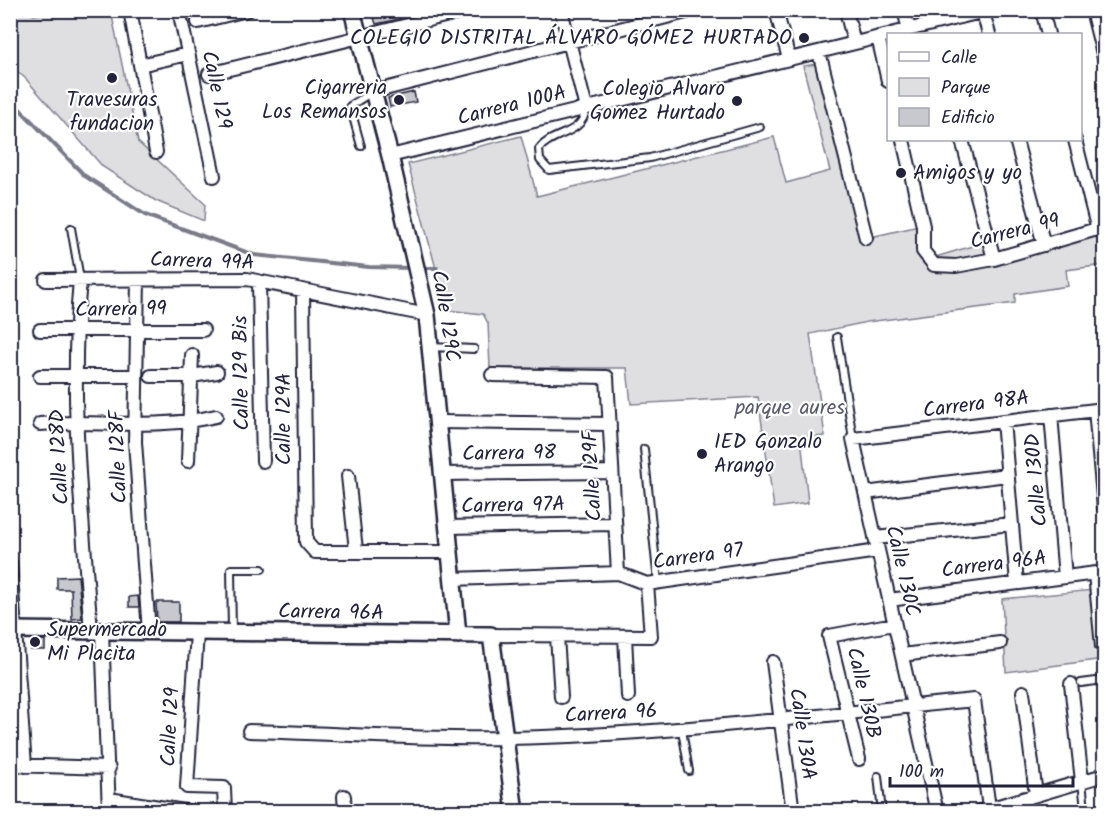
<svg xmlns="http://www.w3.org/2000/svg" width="1115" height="822" font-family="Kalam,sans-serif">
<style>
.green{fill:#dfdfe2;stroke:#80808e;stroke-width:1.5}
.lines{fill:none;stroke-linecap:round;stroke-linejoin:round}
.stream{stroke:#7a7a88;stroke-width:4}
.building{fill:#c8c8cf;stroke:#22223b;stroke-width:1.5}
.service-casing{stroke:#22223b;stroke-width:10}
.minor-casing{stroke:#22223b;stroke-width:16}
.tertiary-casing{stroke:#22223b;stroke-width:20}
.service{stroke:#fff;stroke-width:6}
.minor{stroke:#fff;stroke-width:12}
.tertiary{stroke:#fff;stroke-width:15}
.poi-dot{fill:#22223b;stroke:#fff;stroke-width:2}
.labels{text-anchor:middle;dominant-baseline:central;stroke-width:4.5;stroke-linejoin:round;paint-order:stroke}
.poi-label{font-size:21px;fill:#22223b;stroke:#fff;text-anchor:end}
.street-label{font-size:21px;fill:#22223b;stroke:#fff}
.park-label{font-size:21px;fill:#5b5b6d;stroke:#fff}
</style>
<rect width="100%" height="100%" fill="#fff"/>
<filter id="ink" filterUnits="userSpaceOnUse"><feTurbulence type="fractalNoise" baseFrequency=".0167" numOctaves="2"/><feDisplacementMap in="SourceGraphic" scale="12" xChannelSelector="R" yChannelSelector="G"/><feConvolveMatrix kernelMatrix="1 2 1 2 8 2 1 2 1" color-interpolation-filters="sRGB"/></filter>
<g filter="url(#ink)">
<path class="green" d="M10,11H24L34,15L60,11H111L138,142L205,204L204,221L156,201L103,167L25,78L11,66Z
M822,63L866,238L928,224L929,259L989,241L993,259L1098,230L1095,217L1104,215V265L1066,270L1068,286L1015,294V303L867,322L810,334L825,436L801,438L808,503L774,508L758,397L631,404L627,368H490L488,323L483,314L447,310L408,164L521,136L537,196L774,137L786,183L830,171L803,66Z
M1104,589V659L1006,672L1002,599Z"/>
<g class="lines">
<path class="stream" d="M10,99L85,176L145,215L254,255L369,267L412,268
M420,268H437"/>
</g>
<path class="building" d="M397,11L400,19L376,24L374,18Z
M414,92L416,102L390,107L388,98Z
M78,576L82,618L72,619L71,589H57V577Z
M138,596L139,607H129V597Z
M156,602H179V622H157Z
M31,640H45V650H31Z"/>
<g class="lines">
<defs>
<path id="service" d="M586,109C582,136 553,131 539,149L540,160L549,170L650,158L760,127
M361,146L350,106L372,92
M71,228L80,279
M837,337L853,439
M431,347L474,349
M644,449L658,582
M1092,574L1099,647
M232,632L231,569H262
M1081,683L1104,680
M682,730L689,771
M878,776L882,812
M1082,781L1085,810"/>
<path id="minor" d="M130,10L156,152
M179,10L214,176
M561,10L586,108
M776,10L789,59
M846,10L854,43
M904,10L909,30
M1042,10L1048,34
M1092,10L1104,58
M983,12L989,34
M198,22L247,10
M891,34L989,10
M878,37L888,81
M819,52L866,238
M140,65L188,54
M209,74L469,10
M373,92L694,10
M903,140L923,226V251L934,265L956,266L994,259L1104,227
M962,140L994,259
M1016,140L1044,245
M1075,140L1098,230
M390,156L888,35
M46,280L247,279L427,315
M80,280C69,397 82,515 91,631
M138,280L135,442L149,632
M259,283L263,461
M303,290L306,542L315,552H450
M40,330H203
M492,375L607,377L618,573
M40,376H136
M151,376H192L217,372
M1095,410L1104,508
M1051,415L1065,577
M1003,421L1017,583
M437,422L610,424
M40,424C99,420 158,430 216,416
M188,461L192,355
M442,474L612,472
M348,476L356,550
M865,493L1007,475
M447,527L615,524
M875,538L1012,524
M10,562L25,766
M452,579L618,573L647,584L878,551
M889,600L1104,572
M102,631L109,812
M197,633L187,787L224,788L225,812
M491,635L651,636L647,584
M557,636L561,697
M625,636L628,696
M902,655L1000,643
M773,662L793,812
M1071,684L1082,781
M1023,692L1036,795
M249,731C335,733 422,740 508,738C664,735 818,715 974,700L989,808
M859,759L829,636L894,624
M10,765L109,768
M344,796L345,812
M109,799L191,812
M937,812L853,439L1104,409
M978,812L1104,775"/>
<path id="tertiary" d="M352,10L390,156L427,315L458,635
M10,630L491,635L515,812"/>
</defs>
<use href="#service" class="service-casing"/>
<use href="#minor" class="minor-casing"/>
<use href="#tertiary" class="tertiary-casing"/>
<use href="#service" class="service"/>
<use href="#minor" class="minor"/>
<use href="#tertiary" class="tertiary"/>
</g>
</g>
<g class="poi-dot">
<circle cx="804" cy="38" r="6"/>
<circle cx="112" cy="78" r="6"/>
<circle cx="399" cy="100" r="6"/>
<circle cx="737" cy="101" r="6"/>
<circle cx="901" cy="173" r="6"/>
<circle cx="702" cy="454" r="6"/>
<circle cx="35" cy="642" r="6"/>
</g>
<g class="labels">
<g class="poi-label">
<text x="792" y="38">COLEGIO DISTRITAL ÁLVARO GÓMEZ HURTADO</text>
<text x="387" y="88">Cigarreria<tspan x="387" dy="24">Los Remansos</tspan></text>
<text x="725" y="89">Colegio Alvaro<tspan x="725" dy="24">Gomez Hurtado</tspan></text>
<text x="112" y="100" text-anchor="middle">Travesuras<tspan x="112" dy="24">fundacion</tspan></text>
<text x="913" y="173" text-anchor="start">Amigos y yo</text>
<text x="714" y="442" text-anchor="start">IED Gonzalo<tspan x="714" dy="24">Arango</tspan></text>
<text x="47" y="630" text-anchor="start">Supermercado<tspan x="47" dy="24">Mi Placita</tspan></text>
</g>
<g class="street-label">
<text transform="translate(216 90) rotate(78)">Calle 129</text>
<text transform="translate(512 106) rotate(-14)">Carrera 100A</text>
<text transform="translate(1015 232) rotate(-14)">Carrera 99</text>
<text transform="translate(202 262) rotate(2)">Carrera 99A</text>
<text transform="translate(121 310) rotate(-1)">Carrera 99</text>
<text transform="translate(445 316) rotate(81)">Calle 129C</text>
<text transform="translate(242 373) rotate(-91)">Calle 129 Bis</text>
<text transform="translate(976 405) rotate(-7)">Carrera 98A</text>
<text transform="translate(284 419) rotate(-90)">Calle 129A</text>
<text transform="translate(509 454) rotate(-1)">Carrera 98</text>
<text transform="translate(60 457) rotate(-93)">Calle 128D</text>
<text transform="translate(119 457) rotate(-92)">Calle 128F</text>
<text transform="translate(593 476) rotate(-93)">Calle 129F</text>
<text transform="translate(1037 480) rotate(-95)">Calle 130D</text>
<text transform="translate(513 506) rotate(-1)">Carrera 97A</text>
<text transform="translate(698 557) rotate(-8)">Carrera 97</text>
<text transform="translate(994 565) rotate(-7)">Carrera 96A</text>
<text transform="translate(902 571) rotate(77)">Calle 130C</text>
<text transform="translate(331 613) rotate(1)">Carrera 96A</text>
<text transform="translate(863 693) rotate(77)">Calle 130B</text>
<text transform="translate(611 714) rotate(-3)">Carrera 96</text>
<text transform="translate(171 727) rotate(-87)">Calle 129</text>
<text transform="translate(802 734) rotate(82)">Calle 130A</text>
</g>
<g class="park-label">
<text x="790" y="408">parque aures</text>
</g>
</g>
<rect width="1115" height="822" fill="none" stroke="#fff" stroke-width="36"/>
<rect x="18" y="18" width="1079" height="786" fill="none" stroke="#22223b" stroke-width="2" filter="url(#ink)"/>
<rect x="887" y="33" width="195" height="108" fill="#ffffff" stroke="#a7a7b1" stroke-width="1.5"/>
<rect x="899" y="52" width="30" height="9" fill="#ffffff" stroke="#a7a7b1" stroke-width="1.5"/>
<text x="941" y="63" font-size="18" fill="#22223b">Calle</text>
<rect x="899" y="78" width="30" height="18" fill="#dfdfe2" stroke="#a7a7b1" stroke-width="1.5"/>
<text x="941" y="93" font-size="18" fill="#22223b">Parque</text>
<rect x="899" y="108" width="30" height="18" fill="#c8c8cf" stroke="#a7a7b1" stroke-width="1.5"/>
<text x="941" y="123" font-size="18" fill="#22223b">Edificio</text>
<path d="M890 777v9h183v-9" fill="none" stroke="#22223b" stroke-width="3"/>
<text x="899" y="777" font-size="18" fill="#22223b" stroke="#ffffff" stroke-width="4.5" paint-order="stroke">100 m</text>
</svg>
